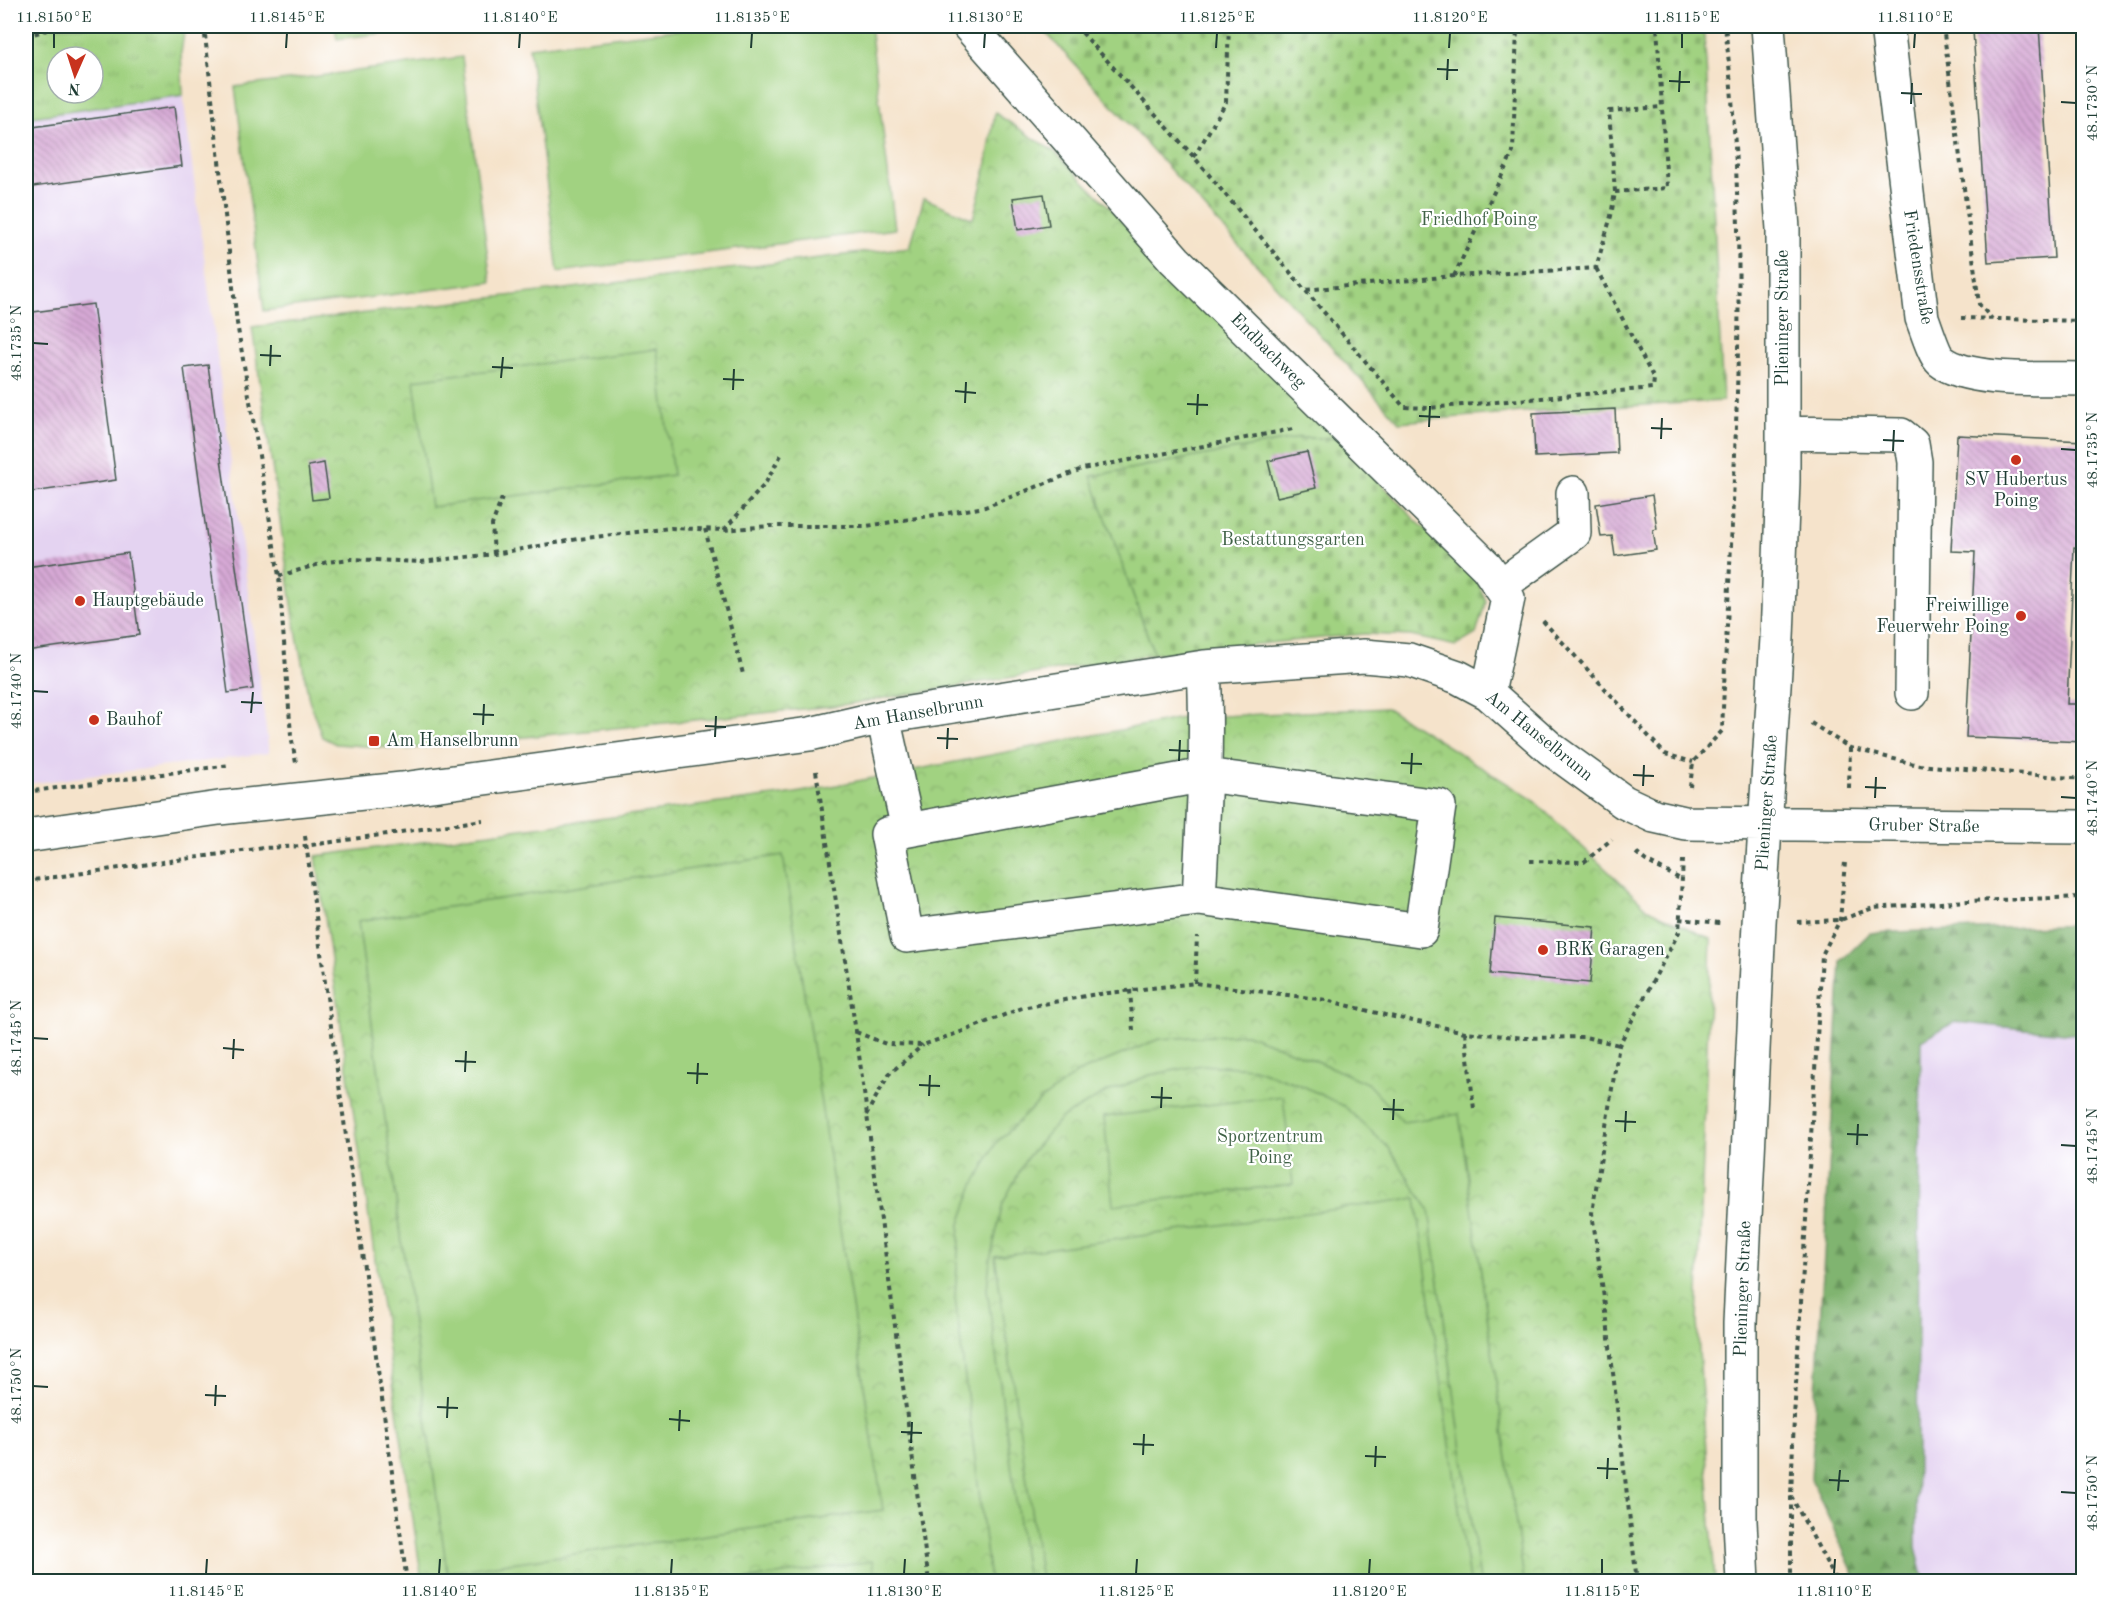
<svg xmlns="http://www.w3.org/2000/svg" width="2109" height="1607" font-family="'Old Standard TT',serif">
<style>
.built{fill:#e4d3f1}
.grass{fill:url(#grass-tufts);stroke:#60885a;stroke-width:1.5;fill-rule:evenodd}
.forest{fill:url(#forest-firs);stroke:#507852;stroke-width:1.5}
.cemetery{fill:url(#cemetery-stones);stroke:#60885a;stroke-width:1.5}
.park{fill:url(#park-crowns);stroke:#60885a;stroke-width:1.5}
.pitch{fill:#a1d281;stroke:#60885a;stroke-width:1.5}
.building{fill:url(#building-back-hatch)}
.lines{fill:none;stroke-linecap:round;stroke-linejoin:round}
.minor-casing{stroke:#3f564b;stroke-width:36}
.path{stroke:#3f564b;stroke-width:4;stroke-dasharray:4.5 4.5;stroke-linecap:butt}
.minor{stroke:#fff;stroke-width:33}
.ticks{fill:none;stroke:#1f3d34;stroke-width:2}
.poi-dot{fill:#c8321e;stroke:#fff;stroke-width:2}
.labels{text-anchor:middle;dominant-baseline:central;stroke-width:4.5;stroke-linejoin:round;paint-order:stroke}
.park-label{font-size:18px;fill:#406247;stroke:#fff}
.street-label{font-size:18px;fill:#1f3d34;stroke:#fff}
.poi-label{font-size:18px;fill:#1f3d34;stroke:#fff;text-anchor:start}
.neatline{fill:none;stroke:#1f3d34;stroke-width:2}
.ticks-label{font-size:15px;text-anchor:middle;fill:#1f3d34}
</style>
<defs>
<pattern id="grass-tufts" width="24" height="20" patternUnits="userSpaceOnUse" patternTransform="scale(1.5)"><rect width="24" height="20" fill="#a1d281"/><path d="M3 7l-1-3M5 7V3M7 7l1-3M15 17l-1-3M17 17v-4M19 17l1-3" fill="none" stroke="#8ab570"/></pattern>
<pattern id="forest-firs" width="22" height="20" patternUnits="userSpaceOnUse" patternTransform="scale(1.5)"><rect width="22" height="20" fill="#80b46f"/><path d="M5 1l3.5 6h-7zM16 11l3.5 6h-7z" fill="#68945c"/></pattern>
<pattern id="cemetery-stones" width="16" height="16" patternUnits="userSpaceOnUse" patternTransform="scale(1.5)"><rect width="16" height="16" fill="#a1d281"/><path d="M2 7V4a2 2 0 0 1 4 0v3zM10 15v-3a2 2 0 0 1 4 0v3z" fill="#8ab570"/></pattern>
<pattern id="park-crowns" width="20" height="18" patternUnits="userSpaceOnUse" patternTransform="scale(1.5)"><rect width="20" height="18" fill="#a1d281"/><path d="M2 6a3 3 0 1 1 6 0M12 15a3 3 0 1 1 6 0" fill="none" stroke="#8ab570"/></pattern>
<pattern id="building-back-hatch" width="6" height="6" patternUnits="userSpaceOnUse" patternTransform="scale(1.5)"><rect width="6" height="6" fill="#d7a9d6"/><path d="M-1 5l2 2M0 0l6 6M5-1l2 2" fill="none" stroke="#ae8bae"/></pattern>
</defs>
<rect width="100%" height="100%" fill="#fff"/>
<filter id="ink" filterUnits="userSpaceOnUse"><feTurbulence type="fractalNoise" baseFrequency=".0167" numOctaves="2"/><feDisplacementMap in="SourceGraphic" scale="12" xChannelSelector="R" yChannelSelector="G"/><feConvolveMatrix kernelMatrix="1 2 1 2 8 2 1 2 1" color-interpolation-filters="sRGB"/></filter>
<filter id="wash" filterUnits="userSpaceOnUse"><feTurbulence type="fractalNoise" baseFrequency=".008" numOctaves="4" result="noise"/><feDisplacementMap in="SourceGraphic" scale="24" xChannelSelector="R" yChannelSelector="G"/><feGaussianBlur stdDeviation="1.35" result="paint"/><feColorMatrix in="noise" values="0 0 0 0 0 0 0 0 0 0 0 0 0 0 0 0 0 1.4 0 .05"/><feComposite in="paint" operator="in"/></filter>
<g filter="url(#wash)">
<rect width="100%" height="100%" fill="#f5e3cb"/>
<path class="built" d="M183,95L269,753L26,784V118Z
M2083,925V1581H1857L1811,1479L1841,961Z"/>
<path class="grass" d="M26,26H185L181,53L183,95L26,118ZM57,57H93V93H57Z"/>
<path class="forest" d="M2083,925V1035L1955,1022L1921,1040L1916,1547L1924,1581H1857L1811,1479L1841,961L1870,933Z"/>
<path class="cemetery" d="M1040,26H1703L1706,62L1723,401L1534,411L1399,422Z
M1299,438H1339L1415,520L1471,568L1486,601L1476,634L1456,646L1411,636L1364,634L1154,654L1090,476Z"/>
<path class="park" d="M995,113L1055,152L1339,438H1299L1091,476L1154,654L842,705L407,749L336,744L322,737L309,700L295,625L252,327L910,247L924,198L973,219L986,168Z
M1387,708L1532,799L1648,909L1711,939L1697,1322L1715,1581H422L316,856L796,793L1182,718Z"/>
<path class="pitch" d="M335,26H439L337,39Z
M709,26H870L895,229L558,272L529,47Z
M462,57L491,282L264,311L235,87Z
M657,349L673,475L431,507L414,380Z
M783,855L883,1510L447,1572L358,921Z
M1246,1034L1314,1060L1367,1083L1403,1122L1459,1114L1524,1581H1480L1429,1210L1389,1148L1344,1106L1303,1086L1254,1068L1202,1065L1150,1075L1105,1093L1060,1119L1026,1159L1003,1203L990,1260L987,1289L1027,1581H990L955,1297L960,1224L973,1187L996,1143L1039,1102L1077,1073L1159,1039Z
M1283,1096L1293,1184L1113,1205L1104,1117Z
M1416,1198L1469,1581H1041L995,1256Z
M872,1561L875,1581H736Z"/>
<g id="blocks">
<path class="building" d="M2039,26L2054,258L1988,262L1973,30Z
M174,107L182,166L26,188V128Z
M1044,194L1049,225L1018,230L1013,198Z
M93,304L116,480L26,493V313Z
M208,365L253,689L228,693L184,368Z
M1615,409L1617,453L1535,457L1533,413Z
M1957,435L2084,441V548L2074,547L2067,704H2084V742L1966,737L1975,552L1951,551Z
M1307,452L1316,488L1277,497L1268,461Z
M324,463L329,498L312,500L308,466Z
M1652,495L1657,529L1653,530L1656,550L1615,556L1612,536L1601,537L1596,504Z
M128,553L139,635L26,651V567Z
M1495,918L1595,927L1590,983L1490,974Z"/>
</g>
</g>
<g filter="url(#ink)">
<use href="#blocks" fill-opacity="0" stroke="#3f564b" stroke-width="1.5"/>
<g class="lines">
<defs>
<path id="minor" d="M969,26L1175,260L1487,567L1508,598L1488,693
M1887,26L1922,318C1926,328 1934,355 1941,361C1968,383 2049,378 2084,379
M1783,433L1901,435L1912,444L1915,462L1912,693
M1500,586L1574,533L1573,493
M883,717L908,829
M1205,775L1439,806L1421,930L1199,899L907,936L887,834Z
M26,836L219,808L402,789L810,734L883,717L1204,667L1364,656L1409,660L1458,677L1488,693L1551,749L1624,802L1654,816L1685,823L2084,827
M1199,899C1203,822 1208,745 1204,667
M1743,1582L1740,1521V1323L1759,923L1777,638L1783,481V229L1768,26"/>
</defs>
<use href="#minor" class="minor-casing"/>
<path class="path" d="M204,26L237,323L279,576L291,735L296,763
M1076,26L1194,157L1305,290L1454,276L1596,268L1611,216L1615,192L1609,111L1662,107
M1943,26L1979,304L1992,319
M26,36L61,26
M1194,157L1226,102L1229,26
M1615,192L1667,188L1657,26
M1454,276L1513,152L1517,26
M1306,291L1404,407L1429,408L1653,388L1654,379L1596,268
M1961,318L2084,321
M705,529L743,674
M724,530L765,484L781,455
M494,554L492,525L502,498
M279,576L327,562L351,559L421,562L494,554L578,539L671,528L724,530L769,526H867L985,507L1082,469L1293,429
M1543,621L1665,754L1693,762
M1811,723L1850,748L1918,765L2084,779
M816,771L856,1032L929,1582
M1690,787L1693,762L1722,731C1732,497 1752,260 1725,26
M1849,788L1850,748
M26,792L230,765
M305,836L407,1582
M1636,853L1646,861L1682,880
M1530,861L1584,862L1612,839
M26,881L264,848L305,846L483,820
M1679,919L1720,923
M1797,922L1840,920L1873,908L1968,901L2084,897
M1195,983L1197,936
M1130,990L1133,1031
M856,1032L886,1044L923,1045L969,1029L1022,1008L1091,995L1195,983L1326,1000L1385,1015L1465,1032L1525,1038L1585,1037L1619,1045
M1465,1032L1474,1109
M866,1115L889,1074L923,1045
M1791,1496L1837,1582
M1637,1582L1606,1312L1592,1213L1619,1045L1679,932L1683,860
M1791,1582V1496L1794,1417L1822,955L1840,920L1845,862"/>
<use href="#minor" class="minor"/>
</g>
</g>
<path class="ticks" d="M54,48V33M286,48L287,33M519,48L520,33M751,48L752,33M984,48L985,33M1216,48L1217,33M1449,48L1450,33M1682,48V33M1914,48L1915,33M1437,69L1458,70M1447,80L1448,59M1669,81L1690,82M1679,92L1680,71M1901,93L1922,94M2061,102L2076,103M1911,104L1912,83M33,343L48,344M260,355L281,356M270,366L271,345M492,367L513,368M501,378L503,357M723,379L744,380M733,390L734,369M955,391L976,393M965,403L966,382M1187,404L1208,405M1197,415L1198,394M1419,416L1440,417M1429,427L1430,406M1651,428L1672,429M1661,439L1662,418M1883,440L1904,441M2061,449L2076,450M1893,451L1894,430M33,691L48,692M241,702L262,703M251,713L253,692M473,714L494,715M483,725L484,704M705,726L726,727M715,737L716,716M937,738L958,739M947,749L948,728M1169,750L1190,751M1179,761L1180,740M1401,763L1422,764M1411,774L1412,753M1633,775L1654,776M1643,786L1644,765M1865,787L1886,788M2061,797L2076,798M1875,798L1876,777M33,1038L48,1039M223,1048L244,1050M233,1059L234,1039M455,1061L476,1062M465,1072L466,1051M687,1073L708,1074M697,1084L698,1063M919,1085L940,1086M929,1096L930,1075M1151,1097L1172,1098M1161,1108L1162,1087M1383,1109L1404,1110M1393,1120L1394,1099M1615,1121L1636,1122M1625,1132L1626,1111M1847,1134L1868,1135M1857,1145L1858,1124M2061,1145L2076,1146M33,1386L48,1387M205,1395L226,1396M215,1406L216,1385M437,1407L458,1408M447,1418L448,1397M669,1419L690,1421M679,1431L680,1410M901,1432L922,1433M911,1443L912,1422M1133,1444L1154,1445M1143,1455L1144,1434M1365,1456L1386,1457M1375,1467L1376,1446M1597,1468L1618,1469M1607,1479L1608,1458M1829,1480L1849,1481M1838,1491L1840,1470M2061,1492L2076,1493M206,1574L207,1559M439,1574L440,1559M671,1574L672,1559M904,1574L905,1559M1136,1574L1137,1559M1369,1574L1370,1559M1602,1574V1559M1834,1574L1835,1559"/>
<g class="poi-dot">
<circle cx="2016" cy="460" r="6"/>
<circle cx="80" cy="601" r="6"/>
<circle cx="2021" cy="616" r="6"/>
<circle cx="94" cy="720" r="6"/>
<rect x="368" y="735" width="12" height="12" rx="3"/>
<circle cx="1543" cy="950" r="6"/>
</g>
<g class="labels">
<g class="park-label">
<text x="1479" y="220">Friedhof Poing</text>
<text x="1293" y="540">Bestattungsgarten</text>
<text x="1270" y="1137">Sportzentrum<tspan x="1270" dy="21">Poing</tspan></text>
</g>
<g class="street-label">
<text transform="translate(1918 267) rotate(81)">Friedensstraße</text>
<text transform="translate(1783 318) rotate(-90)">Plieninger Straße</text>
<text transform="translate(1268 351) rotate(45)">Endbachweg</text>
<text transform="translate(918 713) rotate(-10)">Am Hanselbrunn</text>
<text transform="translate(1539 736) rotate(39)">Am Hanselbrunn</text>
<text transform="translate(1767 803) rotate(-86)">Plieninger Straße</text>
<text transform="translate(1924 826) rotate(1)">Gruber Straße</text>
<text transform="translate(1743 1289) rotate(-88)">Plieninger Straße</text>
</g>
<g class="poi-label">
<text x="2016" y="480" text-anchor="middle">SV Hubertus<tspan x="2016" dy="21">Poing</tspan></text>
<text x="92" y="601">Hauptgebäude</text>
<text x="2009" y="606" text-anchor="end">Freiwillige<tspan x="2009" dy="21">Feuerwehr Poing</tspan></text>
<text x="106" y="720">Bauhof</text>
<text x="386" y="741">Am Hanselbrunn</text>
<text x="1555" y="950">BRK Garagen</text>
</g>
</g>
<rect width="2109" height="1607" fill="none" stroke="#fff" stroke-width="66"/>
<g transform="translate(75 75) rotate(183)"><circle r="28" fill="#ffffff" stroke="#a5b1ae" stroke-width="1.5"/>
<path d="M0-4.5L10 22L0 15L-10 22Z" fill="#c8321e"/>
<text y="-9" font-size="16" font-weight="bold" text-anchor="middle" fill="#1f3d34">N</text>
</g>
<rect x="33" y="33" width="2043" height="1541" class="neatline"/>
<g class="ticks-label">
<text x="54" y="22">11.8150°E</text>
<text x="287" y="22">11.8145°E</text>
<text x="520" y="22">11.8140°E</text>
<text x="752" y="22">11.8135°E</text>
<text x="985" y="22">11.8130°E</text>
<text x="1217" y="22">11.8125°E</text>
<text x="1450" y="22">11.8120°E</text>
<text x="1682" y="22">11.8115°E</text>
<text x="1915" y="22">11.8110°E</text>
<text transform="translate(2092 103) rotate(-90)" y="5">48.1730°N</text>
<text transform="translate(16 343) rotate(-90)" y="5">48.1735°N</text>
<text transform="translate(2092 450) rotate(-90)" y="5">48.1735°N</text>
<text transform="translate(16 691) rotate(-90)" y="5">48.1740°N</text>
<text transform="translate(2092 798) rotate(-90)" y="5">48.1740°N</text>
<text transform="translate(16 1038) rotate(-90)" y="5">48.1745°N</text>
<text transform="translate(2092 1146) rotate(-90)" y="5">48.1745°N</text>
<text transform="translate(16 1386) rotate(-90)" y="5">48.1750°N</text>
<text transform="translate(2092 1493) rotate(-90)" y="5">48.1750°N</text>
<text x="206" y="1596">11.8145°E</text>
<text x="439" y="1596">11.8140°E</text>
<text x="671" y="1596">11.8135°E</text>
<text x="904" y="1596">11.8130°E</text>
<text x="1136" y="1596">11.8125°E</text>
<text x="1369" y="1596">11.8120°E</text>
<text x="1602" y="1596">11.8115°E</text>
<text x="1834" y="1596">11.8110°E</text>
</g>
</svg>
